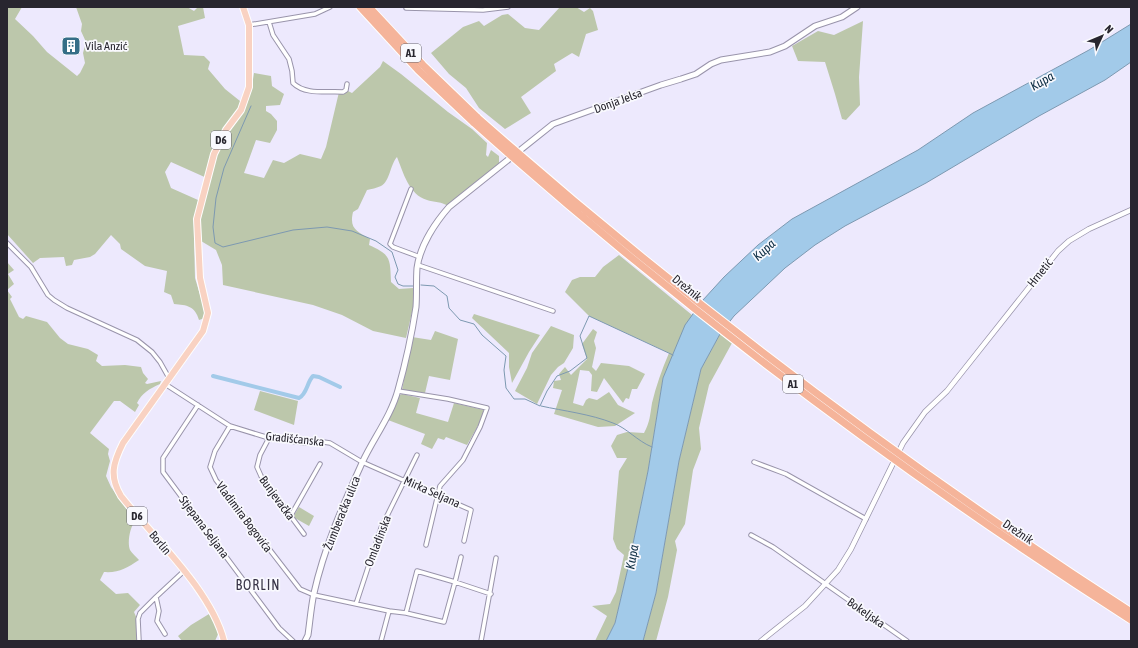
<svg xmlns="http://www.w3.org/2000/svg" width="1138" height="648" font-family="'Asap Condensed',sans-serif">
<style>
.green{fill:#bcc7ab}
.water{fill:#a2cae9;stroke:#7d99b1}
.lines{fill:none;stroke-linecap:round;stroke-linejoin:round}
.stream{stroke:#7d99b1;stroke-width:1}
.canal{stroke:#a2cae9;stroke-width:4}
.minor-casing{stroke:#9994ab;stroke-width:5.5}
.tertiary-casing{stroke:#9994ab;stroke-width:6}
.secondary-casing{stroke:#9994ab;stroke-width:7}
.primary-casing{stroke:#fff;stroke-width:8}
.motorway-casing{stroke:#fff;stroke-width:9}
.minor{stroke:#fff;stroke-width:3.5}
.tertiary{stroke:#fff;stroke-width:4.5}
.secondary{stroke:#fff;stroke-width:5}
.primary{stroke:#f9d2c2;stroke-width:6}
.motorway{stroke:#f5b49a;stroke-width:7}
.motorway-bridge-casing{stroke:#fff;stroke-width:9;stroke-linecap:butt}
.motorway-bridge{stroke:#f5b49a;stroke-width:7}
.labels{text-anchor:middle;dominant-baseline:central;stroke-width:3.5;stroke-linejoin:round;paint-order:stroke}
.shield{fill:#f9f9fe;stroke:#67656d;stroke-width:1}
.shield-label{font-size:11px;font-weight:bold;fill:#28262f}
.poi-label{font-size:12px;fill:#28262f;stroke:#f9f9fe;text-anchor:start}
.street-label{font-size:12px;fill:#28262f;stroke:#f9f9fe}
.water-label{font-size:13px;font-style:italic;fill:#0b2c42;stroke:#f9f9fe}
.quarter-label{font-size:14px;letter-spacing:1px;fill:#383447;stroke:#f9f9fe}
</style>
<rect width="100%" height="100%" fill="#ede9fd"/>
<path class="green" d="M7,7H22L15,19L33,36L47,52L77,76L80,73L85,63L83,53L86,42L81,31L82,24L76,7H187L194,11L198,7H203L205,18L178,26L184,55L204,56L210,62L208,69L225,89L245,105L251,92L254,73L271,76L272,86L284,94L280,105L266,106V111L271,114L277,121V130L270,143L256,140L244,173L264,178L273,160L284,163L300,154L321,159L326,147L339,92L346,90L352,93L380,67L383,61L401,74L448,112L472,129L487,143L486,155L488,157L491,150L499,156V165L448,206C443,202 433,202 427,200C409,195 403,172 397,157C390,165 390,181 381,186C377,188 371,189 367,190L358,209L353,212C349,229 357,231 370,239L369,245C391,255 390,258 391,282L399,289L413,288V308L406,338L373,331L342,315L313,305L223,285L222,265L216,250L201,241V209L209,179L171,162L165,172L171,188L198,200L194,237L195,278L204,308L205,318L199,320C195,306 187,305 174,304L171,295L164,292L167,271L145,266L121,249L120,244L111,235L95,254L90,257L74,260L72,265L66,266L64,257L40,258L33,263L7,234Z
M560,7H576L584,12L590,8L593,11L598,30L586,34L579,57L572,53L554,64L556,71L521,97L531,113L505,129L479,108L466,88L449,74L431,53L463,27L479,21L484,26L502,15L508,14L525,28L539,30Z
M863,21L859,77L860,105L846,120L842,119L835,94L825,62L798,61L792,46L818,31L834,35Z
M619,255L692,315L695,311L663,378L648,471L628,568L615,623L606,641H595L607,616L592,606L610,604L616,592L624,555L617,549L613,539L619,471L627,458H617L611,446L617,435L627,432L644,433C650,422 650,415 652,403C656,386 662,369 669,353L589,316L565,292L572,280L580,277H595L603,267Z
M7,262L14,270L8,274L14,284L7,290L12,297L10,299L19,317L23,319L26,316L47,322L60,338L68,344L88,349L98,355L96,361L102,366L125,365L141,367L143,373L148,379L145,383L147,384L161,381L160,384C149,389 142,393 137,403L139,405L135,412L120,401H114L90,433L109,449L108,454L110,461L106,476L111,487L135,521C130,527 127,543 130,550C132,553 136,557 139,560C127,568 119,573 104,572L100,580L116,594L128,593L140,605L134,612L137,619V641H7Z
M474,314L540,335L529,352L512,383L509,367V353L472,318Z
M551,326L574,335L573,348L564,363L558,367L551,375L537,404L515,391L527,368L532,353Z
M593,329L597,332L594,341L596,348L592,367L596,371L601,363L629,366L645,374L637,389H632L629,399L626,398L623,403L604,378L597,392L591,391L592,375L589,371L580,370L573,403L583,406L586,400L589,398L597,400L609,392L618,405L635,413L615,426L598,427L554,414L562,390L553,388L554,381L561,380L559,374L565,367L571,375L587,359L582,344Z
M435,331L458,339L450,380L429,376L425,393L402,390L412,337L431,340Z
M720,334L732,343L709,385L699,428L701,449L693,470L685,524L675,541L677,550L668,597L656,641H643L656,593L679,461L701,369Z
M260,391L298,401L294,425L254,410Z
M402,394L420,398L416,413L448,422L454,403L484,410L479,424L467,445L446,437L444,440L438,438L432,449L421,444L425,434L388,420L398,396Z
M299,507L314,516L309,526L293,517Z
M209,614L214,620L219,632L215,641H182L178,636L191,625Z"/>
<path class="water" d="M1131,24V62L1105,80L1039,116L926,183L845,226L815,245L785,268L734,316L720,334L701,369L679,461L656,593L643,641H606L615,623L628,568L648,471L663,378L685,325L703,300L724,277L758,245L792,219L918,150L973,113L1089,50Z"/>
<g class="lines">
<path class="stream" d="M251,106L224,168L216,198L213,227L215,243L223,247L293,230L327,227L352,231L376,241L392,252L398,270L395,277L398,284L403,286H414
M421,285L434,286L447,296L449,308L460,320L474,324L482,335L506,356L504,370L506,388L514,399H525L540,406L547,391L557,376L570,371L587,358L580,336L589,316L673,355
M541,406C564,411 590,414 613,423C627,428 637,441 652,447"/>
<path class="canal" d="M213,376L299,398C307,394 307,382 313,376L319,377L340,387"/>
<defs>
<path id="minor" d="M406,8L483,10L508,7
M269,22L273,35L289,59L292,71L293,83C305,95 326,91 343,92L346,90L347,84
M249,25L315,14L330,7
M411,189L390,244L393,247L420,257
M7,243L31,267L48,295L54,300L67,308L137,340L152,352L160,362L169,378
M418,265L553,311
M165,384L230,426L269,438L305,443L317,441L330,443L362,462L471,510L464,541
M398,391L448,399L487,408L480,427L463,460L440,486L426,545
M198,405L163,458V472L279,628L293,641
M230,426L215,451L210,467L216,480L300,589L314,595L389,611L406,613L444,622L455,582L491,594
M269,438L260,455L257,467L261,476L304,534
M754,462L786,474L866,519
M290,517L320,464
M751,535L773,547L907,641
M356,604L381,528L417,455
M406,613L417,571L455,582L461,557
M165,634L157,621L159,611L156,597L184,571
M139,641L138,619L140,613L156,597
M381,641L389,611
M481,641L496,558"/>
<path id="tertiary" d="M761,641L805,606L838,570L851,549L903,443L925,412L947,391L1058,251L1069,241L1089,229L1131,210"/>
<path id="secondary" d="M305,641L308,635C310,621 311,607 314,593C324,548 343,505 362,463C373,439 391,416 398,390C405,365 412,333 416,307C417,294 416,281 417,268C420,246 435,223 449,207L553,124L661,85L681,79L696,74L711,64L721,60L770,52L785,46L815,26L842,17L857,7"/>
<path id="primary" d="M224,641C211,590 154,538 121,496C109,476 113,463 123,443L203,331L208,313L200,278L197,219L214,154L226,130L241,110L249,87V25L243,7"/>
<path id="motorway" d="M360,7L418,70L474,123
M369,7L423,65L478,118"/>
</defs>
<use href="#minor" class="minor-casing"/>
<use href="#tertiary" class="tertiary-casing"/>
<use href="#secondary" class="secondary-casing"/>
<use href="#primary" class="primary-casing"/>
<use href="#motorway" class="motorway-casing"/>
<use href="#minor" class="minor"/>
<use href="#tertiary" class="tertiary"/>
<use href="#secondary" class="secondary"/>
<use href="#primary" class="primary"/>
<use href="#motorway" class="motorway"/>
<defs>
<path id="motorway-bridge" d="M478,118C683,299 902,464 1131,612
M474,123C679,306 900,472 1131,620"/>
</defs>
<use href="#motorway-bridge" class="motorway-bridge-casing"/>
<use href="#motorway-bridge" class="motorway-bridge"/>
</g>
<defs>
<symbol id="building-square" viewBox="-11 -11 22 22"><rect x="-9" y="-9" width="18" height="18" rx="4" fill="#356e87" stroke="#f9f9fe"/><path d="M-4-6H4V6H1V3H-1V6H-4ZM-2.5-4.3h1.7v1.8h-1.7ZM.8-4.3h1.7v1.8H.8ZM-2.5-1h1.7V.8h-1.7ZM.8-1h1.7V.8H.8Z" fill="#fff"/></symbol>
</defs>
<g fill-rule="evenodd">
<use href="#building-square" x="60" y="35" width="22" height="22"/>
</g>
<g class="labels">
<g class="shield">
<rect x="401" y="44" width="20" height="18" rx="3"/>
<rect x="211" y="131" width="20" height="18" rx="3"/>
<rect x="783" y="375" width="20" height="18" rx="3"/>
<rect x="127" y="507" width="20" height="18" rx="3"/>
</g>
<g class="shield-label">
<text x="411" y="53">A1</text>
<text x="221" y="140">D6</text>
<text x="793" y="384">A1</text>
<text x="137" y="516">D6</text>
</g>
<g class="poi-label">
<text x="85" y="46">Vila Anzić</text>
</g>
<g class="street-label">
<text transform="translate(618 101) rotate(-20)">Donja Jelsa</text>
<text transform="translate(1040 273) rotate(-51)">Hrnetić</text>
<text transform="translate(687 288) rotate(39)">Drežnik</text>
<text transform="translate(295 439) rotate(6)">Gradišćanska</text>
<text transform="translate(432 492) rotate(24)">Mirka Seljana</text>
<text transform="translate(277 498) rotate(54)">Bunjevačka</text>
<text transform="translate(342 513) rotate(-68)">Žumberačka ulica</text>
<text transform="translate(244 517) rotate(53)">Vladimira Bogovića</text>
<text transform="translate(204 527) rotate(53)">Stjepana Seljana</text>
<text transform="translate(1018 532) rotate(34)">Drežnik</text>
<text transform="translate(378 541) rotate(-69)">Omladinska</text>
<text transform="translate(160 543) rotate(50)">Borlin</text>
<text transform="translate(866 613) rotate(35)">Bokeljska</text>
</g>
<g class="water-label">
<text transform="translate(1042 81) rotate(-30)">Kupa</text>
<text transform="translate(764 250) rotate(-42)">Kupa</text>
<text transform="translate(632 557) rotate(-80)">Kupa</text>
</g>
<g class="quarter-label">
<text x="258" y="585">BORLIN</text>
</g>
</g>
<rect width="1138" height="648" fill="none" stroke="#28262f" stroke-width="16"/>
<g transform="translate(1102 36) rotate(46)" stroke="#f9f9fe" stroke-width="3" paint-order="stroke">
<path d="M0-3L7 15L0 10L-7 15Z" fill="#28262f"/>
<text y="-6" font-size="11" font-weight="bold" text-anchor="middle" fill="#28262f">N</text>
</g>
</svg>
